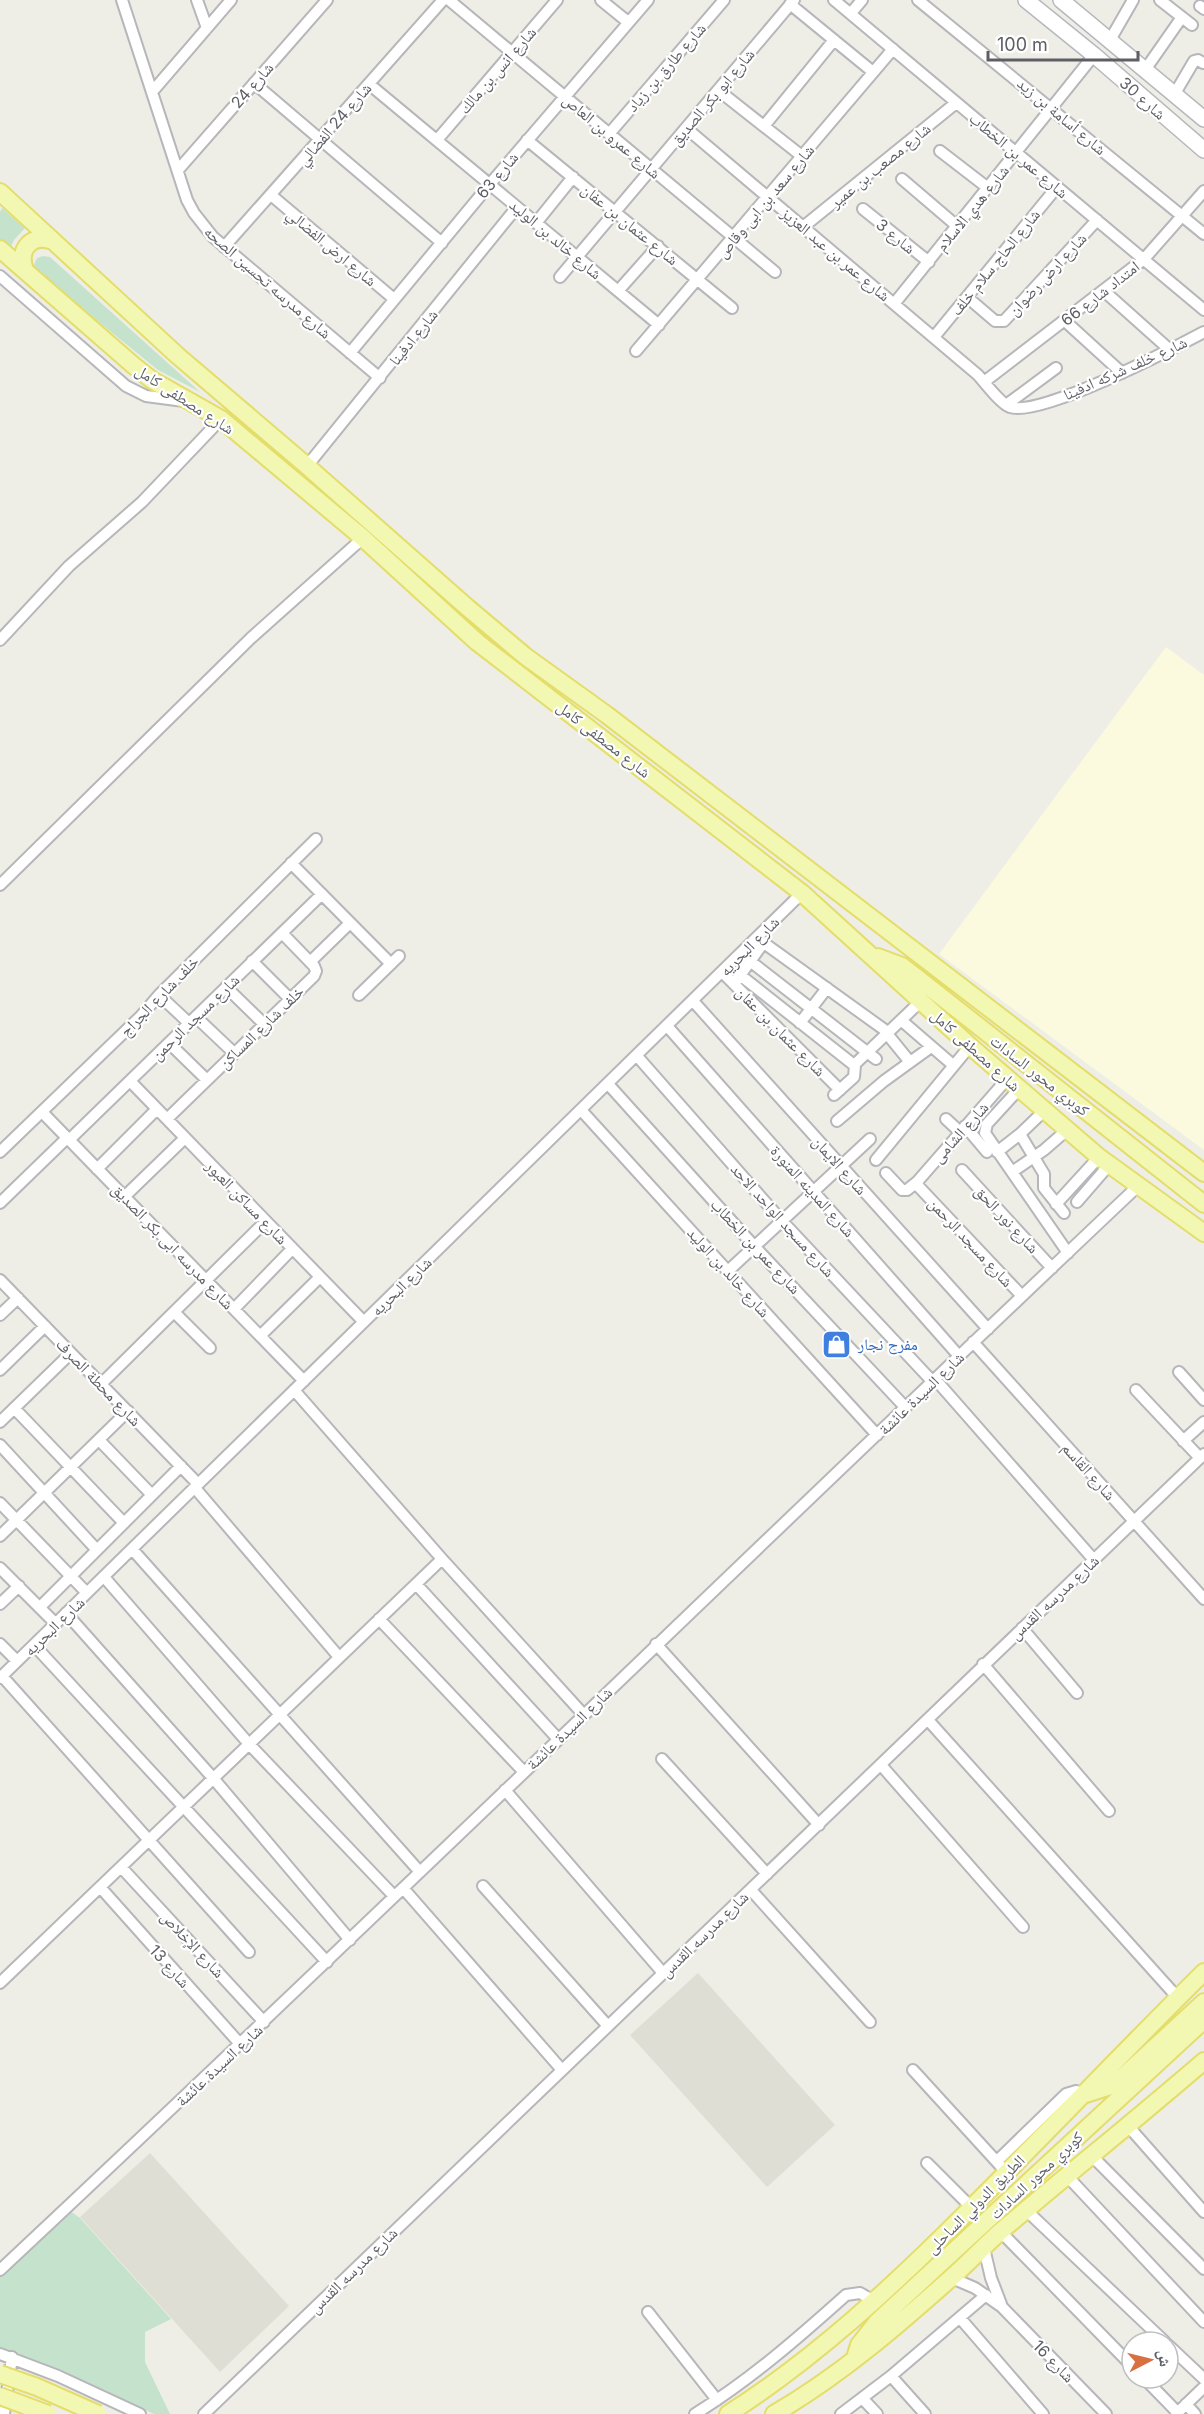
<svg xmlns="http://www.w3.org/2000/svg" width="1204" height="2414" font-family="Inter,'Noto Naskh Arabic',sans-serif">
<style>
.commercial{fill:#fbfade}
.education{fill:#deded4}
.green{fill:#c5e3cc}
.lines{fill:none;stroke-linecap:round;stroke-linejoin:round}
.street-casing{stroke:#b6b6bb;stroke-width:14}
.secondary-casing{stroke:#b7b8be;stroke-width:18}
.primary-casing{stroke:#e4dd69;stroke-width:20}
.street{stroke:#fff;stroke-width:10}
.secondary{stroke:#fff;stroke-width:15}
.primary{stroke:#f2f7b2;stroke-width:16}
.primary-bridge-casing{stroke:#e4dd69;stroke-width:20;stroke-linecap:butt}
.primary-bridge{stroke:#f2f7b2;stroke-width:16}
.labels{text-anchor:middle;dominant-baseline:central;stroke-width:4.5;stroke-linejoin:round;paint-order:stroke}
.street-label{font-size:16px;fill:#5d5f65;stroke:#fff}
.shop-label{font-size:16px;fill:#366cbe;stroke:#fff;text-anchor:start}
</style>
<rect width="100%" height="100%" fill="#eeeee6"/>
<path class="commercial" d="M1166,647L1204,675V1150L939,954Z"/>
<path class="education" d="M698,1973L835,2125L767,2187L630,2035Z
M150,2153L289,2306L220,2372L80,2217Z"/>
<path class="green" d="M2,208L25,228L14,240L10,249L0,240V212Z
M43,256L50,257L200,392L158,370L36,271L34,265L37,258Z
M70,2211L80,2218L171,2319L145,2332V2362L170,2414H154L64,2372L0,2353V2277Z"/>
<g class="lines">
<defs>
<path id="street" d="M122,0L187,200L194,213L213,237L380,378
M197,0L207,28
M449,0L775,272
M601,0L628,22
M834,0L1204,310
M918,0L1204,234
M1160,0L1192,25
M790,4L873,72
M1200,6L1204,9
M851,13L862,0
M1110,40L1133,0
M1145,70L1182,17
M254,83L442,243
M369,84L659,325
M718,90L803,157
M152,92L231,0
M1174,95L1194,61L1198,60L1203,63
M764,126L834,40
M686,128L978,375C985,383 1001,404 1010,407C1039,418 1174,348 1204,332
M609,134L724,0
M437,140L557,0
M527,140L732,308
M940,151L988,188
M178,170L327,0
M902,179L957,226
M271,195L394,299
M863,209L929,262
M536,223L573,177
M803,227L956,103
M224,247L443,0
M0,276L126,386L146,396L184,401
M560,277L794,0
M618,291L658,246
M1104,291L1170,350
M967,297L995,321H1004L1097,220
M894,304L1094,55
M1065,321L1122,373
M934,337L1057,187
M636,351L893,49
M350,353L490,184L648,0
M984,382L1144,259L1204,191
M1006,405L1056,368
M307,466L517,207
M0,640L69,566L142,502L221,419
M291,863L391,964
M0,885L251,638L363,538
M757,938L889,1033
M252,961L290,999
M750,961L876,1059
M310,962L350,923
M722,972L840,1090
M740,975L854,1065L921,1001
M736,981L764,942
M226,987L264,1024
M159,995L189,1023
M359,995L399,956
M693,1001L988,1329
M196,1017L234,1053
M902,1021L953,1065
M800,1023L827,988
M667,1026L959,1356
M888,1035L910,1062
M169,1043L207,1080
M637,1056L782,1221L932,1381
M1007,1079L917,1182L919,1187L1022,1296
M130,1081L364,1322
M608,1084L754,1246L905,1407
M1019,1089L987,1124L985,1133L1068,1253
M834,1095L854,1077L855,1065
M581,1110L877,1435
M42,1112L304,1381
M167,1119L314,976L316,971L314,966L282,933
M946,1119L960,1132
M837,1121L884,1081L931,1047
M965,1126L987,1152
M1020,1134L1044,1174V1188L1064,1213
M69,1140L322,894
M0,1152L141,1016L159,995L316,839
M997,1152L1020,1134L1045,1110
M876,1160L970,1046
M97,1169L157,1109
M962,1170L1052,1268
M1012,1172L1044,1150L1067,1130
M886,1173L902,1190H907L917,1182
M124,1197L185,1138
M1077,1202L1109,1165
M0,1203L67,1138
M1056,1204L1099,1157
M728,1271L870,1139
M0,1280L198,1484
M234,1309L292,1249
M174,1312L210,1348
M0,1315L18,1298
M260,1336L320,1277
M973,1342L1204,1599
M0,1370L45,1326
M1179,1372L1204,1400
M935,1379L1094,1560
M101,1384L266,1221
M294,1390L442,1559L583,1714
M1136,1390L1200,1458
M14,1408L124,1523
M0,1422L71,1353
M99,1440L152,1495
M1183,1441L1204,1422
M0,1445L97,1550
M195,1488L339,1657
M0,1503L87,1593
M0,1536L128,1411
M132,1549L420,1872
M0,1568L56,1624
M104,1577L249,1744L394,1896
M416,1584L558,1739
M0,1604L19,1586
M40,1607L181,1466
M66,1613L213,1778L350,1940
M379,1619L524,1772
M1022,1628L1077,1693
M0,1644L17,1661
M656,1644L819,1825
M34,1645L327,1962
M983,1664L1109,1811
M2,1676L249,1952
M0,1678L802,893
M928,1720L1178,1998
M662,1759L767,1874
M881,1765L1023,1927
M505,1790L663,1973
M121,1867L264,2022
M483,1886L607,2025
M100,1887L241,2045
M403,1888L562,2070
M751,1890L870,2022
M0,1983L442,1559
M913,2070L1007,2173
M1129,2127L1204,2212
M1093,2157L1204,2269
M997,2161L1066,2094L1076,2091L1086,2094
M927,2163L972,2208
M1068,2177L1204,2322
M1027,2211L1165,2342
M1001,2232L1132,2366
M984,2248L991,2278L1001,2304
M0,2270C383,1912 757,1546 1138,1186
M952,2278L975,2288L1002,2307L1106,2414
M648,2312L717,2400
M960,2318L1043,2414
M1168,2345L1204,2379
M0,2354L58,2376L140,2414
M891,2376L925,2414
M1144,2378L1178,2413
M863,2399L877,2414
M1186,2404L1195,2414
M4,2414L12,2357
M204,2414L1204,1454
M695,2414C750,2380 798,2338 846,2295L860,2293L874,2301
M841,2414L891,2376L986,2295
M1176,2414L1204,2387"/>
<path id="secondary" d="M1026,0L1094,55L1204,150
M1061,0L1204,119"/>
<path id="primary" d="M0,192L178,356L307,466L468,608L525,656L607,715L1204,1173
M0,249L133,365L152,380L221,419L363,538L477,642L802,893L970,1046L1099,1157L1204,1233
M25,270C17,249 32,233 53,241
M878,957L902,966L915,976L1204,1204
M1086,2094L1114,2085L1204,2002
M855,2358L859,2345L877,2322L1204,2020
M728,2414C816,2358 893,2286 967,2212C1047,2133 1124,2051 1204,1972
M774,2414C839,2376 895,2328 951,2278C968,2263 984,2246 1001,2231C1068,2174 1137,2119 1204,2061"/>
</defs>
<use href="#street" class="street-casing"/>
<use href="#secondary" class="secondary-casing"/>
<use href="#primary" class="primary-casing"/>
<use href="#street" class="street"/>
<use href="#secondary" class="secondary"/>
<use href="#primary" class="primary"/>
<defs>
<path id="primary-bridge" d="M0,2374L37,2387L98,2414
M0,2396L48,2414"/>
</defs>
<use href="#primary-bridge" class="primary-bridge-casing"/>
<use href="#primary-bridge" class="primary-bridge"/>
</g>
<defs>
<symbol id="shop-square" viewBox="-11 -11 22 22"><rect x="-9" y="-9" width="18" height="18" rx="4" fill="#3f7fe0" stroke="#fff"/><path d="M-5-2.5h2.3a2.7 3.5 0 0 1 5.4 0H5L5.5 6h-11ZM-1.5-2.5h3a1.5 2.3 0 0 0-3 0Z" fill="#fff"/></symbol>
</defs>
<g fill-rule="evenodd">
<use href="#shop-square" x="820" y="1328" width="33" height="33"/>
</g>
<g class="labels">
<g class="street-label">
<text transform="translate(666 67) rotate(-49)">شارع طارق بن زياد</text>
<text transform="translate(497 70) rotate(-49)">شارع انس بن مالك</text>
<text transform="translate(252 85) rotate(-49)">شارع 24</text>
<text transform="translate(712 97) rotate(-50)">شارع ابو بكر الصديق</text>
<text transform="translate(1143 98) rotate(41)">شارع 30</text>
<text transform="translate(1062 116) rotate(40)">شارع أسامة بن زيد</text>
<text transform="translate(334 124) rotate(-49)">شارع 24 الفضالي</text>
<text transform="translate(612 136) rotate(40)">شارع عمرو بن العاص</text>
<text transform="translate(1019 155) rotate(40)">شارع عمر بن الخطاب</text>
<text transform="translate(880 165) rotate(-39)">شارع مصعب بن عمير</text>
<text transform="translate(497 175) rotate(-50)">شارع 63</text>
<text transform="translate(765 201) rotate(-50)">شارع سعد بن ابى وقاص</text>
<text transform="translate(972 208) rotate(-51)">شارع هدي الاسلام</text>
<text transform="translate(630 224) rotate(39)">شارع عثمان بن عفان</text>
<text transform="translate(896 236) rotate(39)">شارع 3</text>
<text transform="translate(556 239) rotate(40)">شارع خالد بن الوليد</text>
<text transform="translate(332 247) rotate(40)">شارع ارض الفضالي</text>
<text transform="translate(836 254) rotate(40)">شارع عمر بن عبد العزيز</text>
<text transform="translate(995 262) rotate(-51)">شارع الحاج سلام خلف</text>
<text transform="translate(1047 274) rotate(-47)">شارع ارض رضوان</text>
<text transform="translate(268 282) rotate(41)">شارع مدرسه تحسين الصحه</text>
<text transform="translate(1100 293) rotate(-38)">امتداد شارع 66</text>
<text transform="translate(413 337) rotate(-51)">شارع ادفينا</text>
<text transform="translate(1125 368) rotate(-24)">شارع خلف شركه ادفينا</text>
<text transform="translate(185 399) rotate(33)">شارع مصطفى كامل</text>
<text transform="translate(604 739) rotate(38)">شارع مصطفى كامل</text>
<text transform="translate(749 946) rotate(-45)">شارع البحريه</text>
<text transform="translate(159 996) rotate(-46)">خلف شارع الجراج</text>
<text transform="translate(195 1017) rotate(-44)">شارع مسجد الرحمن</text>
<text transform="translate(261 1027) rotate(-44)">خلف شارع المساكن</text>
<text transform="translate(781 1031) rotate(45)">شارع عثمان بن عفان</text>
<text transform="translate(976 1050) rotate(42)">شارع مصطفى كامل</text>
<text transform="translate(1040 1075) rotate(38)">كوبري محور السادات</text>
<text transform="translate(960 1132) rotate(-48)">شارع الشامى</text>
<text transform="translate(840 1165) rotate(48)">شارع الايمان</text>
<text transform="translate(813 1191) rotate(48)">شارع المدينه المنورة</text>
<text transform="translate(247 1202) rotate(46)">شارع مساكن العبور</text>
<text transform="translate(1007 1219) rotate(47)">شارع نور الحق</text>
<text transform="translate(783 1220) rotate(48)">شارع مسجد الواحد الاحد</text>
<text transform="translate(971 1242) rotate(47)">شارع مسجد الرحمن</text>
<text transform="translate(173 1246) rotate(46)">شارع مدرسه ابى بكر الصديق</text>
<text transform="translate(756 1246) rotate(47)">شارع عمر بن الخطاب</text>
<text transform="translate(729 1272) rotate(48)">شارع خالد بن الوليد</text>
<text transform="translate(401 1286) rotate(-44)">شارع البحريه</text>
<text transform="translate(99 1382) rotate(46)">شارع محطة الصرف</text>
<text transform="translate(921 1393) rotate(-44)">شارع السيدة عائشة</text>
<text transform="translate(1089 1471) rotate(48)">شارع القاسم</text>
<text transform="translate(1054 1597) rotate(-43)">شارع مدرسه القدس</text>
<text transform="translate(54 1626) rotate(-44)">شارع البحريه</text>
<text transform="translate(569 1728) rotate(-44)">شارع السيدة عائشة</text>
<text transform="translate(704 1934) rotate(-44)">شارع مدرسه القدس</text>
<text transform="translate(193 1944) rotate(47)">شارع الإخلاص</text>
<text transform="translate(170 1966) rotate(48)">شارع 13</text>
<text transform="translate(219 2065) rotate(-43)">شارع السيدة عائشة</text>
<text transform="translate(1036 2175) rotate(-43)">كوبري محور السادات</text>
<text transform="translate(975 2204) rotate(-45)">الطريق الدولي الساحلى</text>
<text transform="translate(353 2270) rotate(-44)">شارع مدرسه القدس</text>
<text transform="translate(1054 2361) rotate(46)">شارع 16</text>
</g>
<g class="shop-label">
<text x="858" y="1344">مفرح نجار</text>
</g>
</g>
<g transform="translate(1150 2360) rotate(83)"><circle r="28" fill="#ffffff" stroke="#bebfc1" stroke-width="1.5"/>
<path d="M0-4.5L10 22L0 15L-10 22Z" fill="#d87042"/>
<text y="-9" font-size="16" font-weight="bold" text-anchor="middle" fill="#5d5f65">ش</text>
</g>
<path d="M988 51v9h150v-9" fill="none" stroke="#5d5f65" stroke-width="3"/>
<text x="997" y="51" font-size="18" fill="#5d5f65" stroke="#ffffff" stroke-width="4.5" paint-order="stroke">100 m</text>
</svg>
